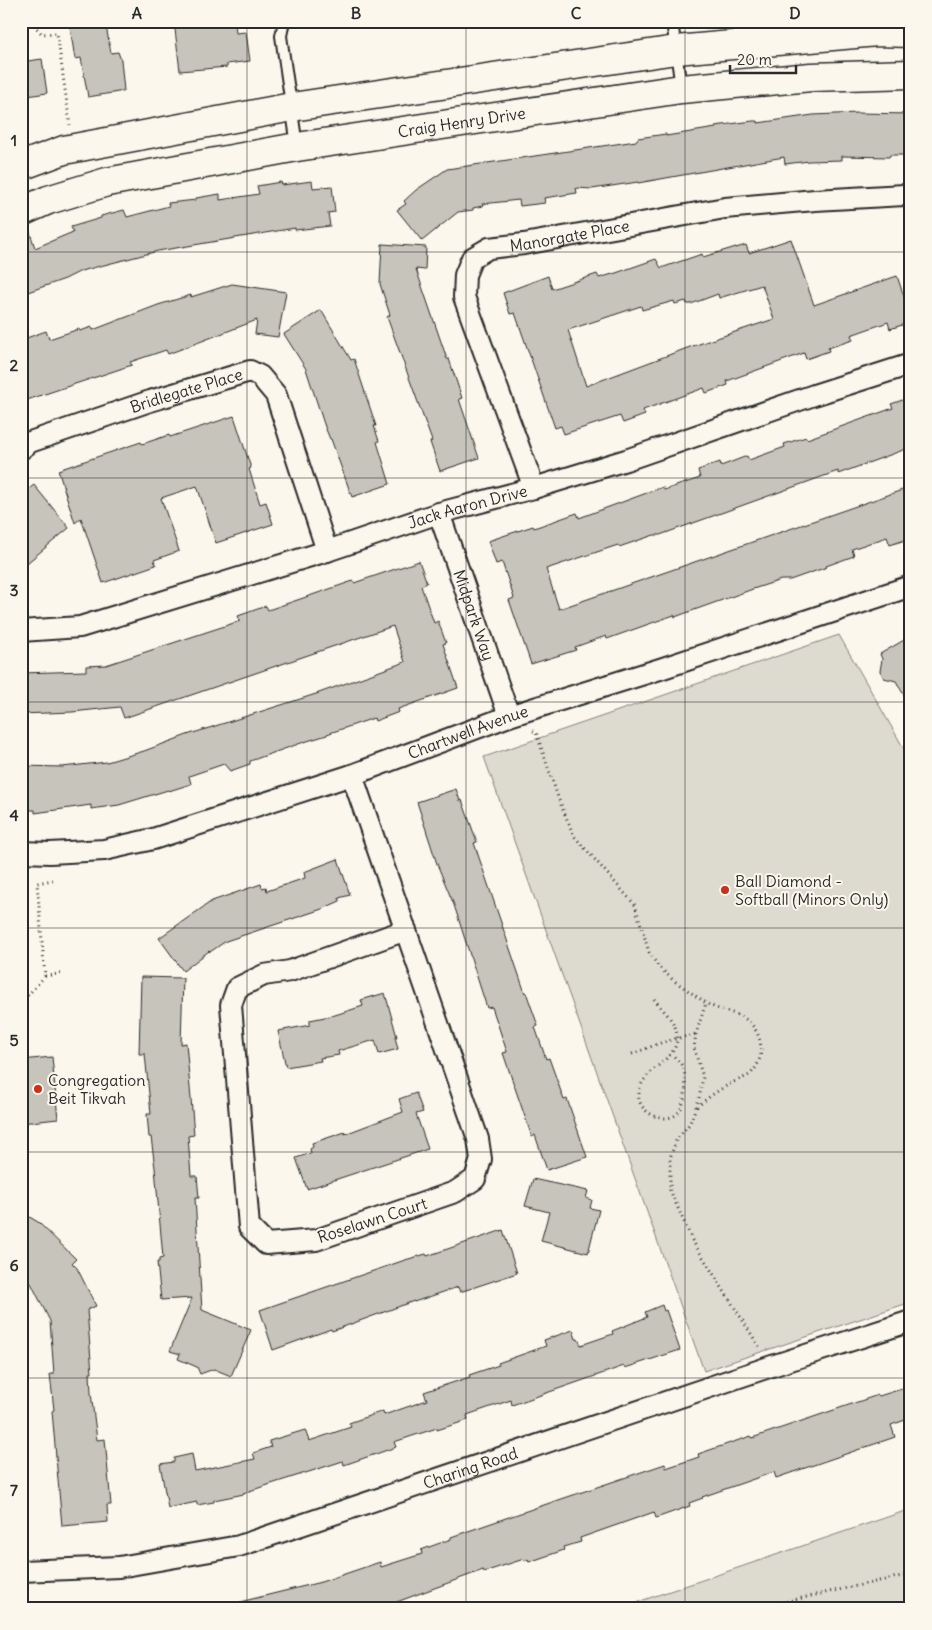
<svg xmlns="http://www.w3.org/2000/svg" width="932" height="1630" font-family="Delius,sans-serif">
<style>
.green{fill:#dddad0;stroke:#84827e}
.building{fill:#c7c4bc;stroke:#2b2b2b;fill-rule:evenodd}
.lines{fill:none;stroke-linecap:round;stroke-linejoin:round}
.lane-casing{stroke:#2b2b2b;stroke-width:14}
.street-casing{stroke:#2b2b2b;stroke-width:24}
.secondary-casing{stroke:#2b2b2b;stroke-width:31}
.path{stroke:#2b2b2b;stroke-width:3;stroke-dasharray:1 4;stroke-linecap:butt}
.lane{stroke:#fbf7ec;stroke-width:10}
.street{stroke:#fbf7ec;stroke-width:20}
.secondary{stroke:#fbf7ec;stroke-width:28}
.grid{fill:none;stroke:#2b2b2b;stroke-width:1;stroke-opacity:0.55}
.poi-dot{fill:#c8321e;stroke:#fbf7ec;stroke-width:2}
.labels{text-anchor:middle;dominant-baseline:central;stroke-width:4;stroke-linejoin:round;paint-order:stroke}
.street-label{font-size:16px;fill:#2b2b2b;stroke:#fbf7ec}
.poi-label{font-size:16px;fill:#2b2b2b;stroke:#fbf7ec;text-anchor:start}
.neatline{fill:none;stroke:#2b2b2b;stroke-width:2}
.grid-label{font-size:16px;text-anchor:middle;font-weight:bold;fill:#2b2b2b}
</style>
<rect width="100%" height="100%" fill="#fbf7ec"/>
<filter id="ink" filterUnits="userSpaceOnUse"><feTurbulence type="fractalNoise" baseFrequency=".02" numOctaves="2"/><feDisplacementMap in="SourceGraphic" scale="10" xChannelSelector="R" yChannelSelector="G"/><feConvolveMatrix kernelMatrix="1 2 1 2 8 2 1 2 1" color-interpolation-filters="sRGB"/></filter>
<g filter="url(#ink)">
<path class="green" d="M839,635L911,761V1302L704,1371L484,757Z
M911,1509V1609H617Z"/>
<path class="building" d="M69,21H105L111,53L118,52L121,60L124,91L88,97L81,58L75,59Z
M174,21H235L236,33L246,32L250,61L227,64V67L180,71Z
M42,59L47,93L21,97V62Z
M858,113L911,114V155H890L889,157L842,156V160L809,161L785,164L784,157L638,183V182L592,189L576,188L577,193L544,198L545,203L520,206L519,200L482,204L483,206L473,208V210L458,212L422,241L397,210L406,204L404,201L416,190L447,169L636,141L638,138L666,134V136L716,128L715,126L753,121H758V123L813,115Z
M312,181L313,188L332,186L335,212L328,213L330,226L295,230V228L158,251L81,271L65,279L25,293L21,281V227L28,226L35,248L73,232L71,227L101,218V216L124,210L127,217L169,206L168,203L196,200V198L220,194V200L259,194L257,186L281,182L282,185Z
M791,239L814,305L897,276L911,317V322L890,329L888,322L851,335L853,340L828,348L829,351L806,359L804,353L727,381L728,385L706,393L704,388L643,410L645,415L623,423L620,416L564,434L561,426L555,428L515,313L510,314L503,293L548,276L552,289L597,274L599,278L616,273L656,259L661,268L702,254L703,257L736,247V248L746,245L749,253ZM762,285L774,319L690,347L586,386L568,330L641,306L642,310L674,301L675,304L686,301L687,304H691L718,294L719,298Z
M382,244L426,247L425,270L416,269L447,359H449L462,398L459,399L479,458L440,471L430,442L432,441L387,317L390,315L380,284Z
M232,284L286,292L278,337L255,334L257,320L168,354L166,350L130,362L132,365L27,400L21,384V340L46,331L49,339L79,329L80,331L92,327L93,330L158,305L191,295V297Z
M321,310L351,360L354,359L376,426H374L379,441L377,442L390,484L352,497L331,439H330L325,427L306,369L284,334Z
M911,397V451L907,452L906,449L838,474V471L660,535H654L619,547L618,545L546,569L559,609L911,487V538L890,545L887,537L852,549L854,556L826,566L827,567L790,580H781L753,589L697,609L675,617L674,615L607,639L606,636L575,647L576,650L531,664L509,600L514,598L502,562L496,564L488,541L533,526L534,528L577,513L579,518L663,487L664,490L700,478L698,470L720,462L721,466L747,456L749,460L785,447L784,444L806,437L807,439L893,408L891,404Z
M234,416L251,468L249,469L260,504L266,502L273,524L216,543L197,486L161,498L179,551L154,560L156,565L103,583L81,518L75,523L58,470L141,442L142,444L169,435L170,437Z
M34,485L69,528L21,568V495Z
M419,561L427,583L421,586L434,623L438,621L446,643L443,644L458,688L398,709L399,712L375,721L374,718L327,734V735L304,742L250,761V764L230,771L224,764L189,776L191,784L169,791L168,790L119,805L91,809V805L35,813V810H22L23,766L62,767L107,762L144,751L187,735L316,694L405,662L393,626L124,718L120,707L72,712L21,714V673L86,671V666L106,665L240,621L238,616L266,606L268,610L353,581L354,583Z
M911,636V708L896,681L884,678L880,671L882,659L880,654Z
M456,789L460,801L462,800L477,842L474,843L525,993L526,992L538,1026L535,1027L546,1059L549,1058L564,1100L567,1099L587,1157L547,1170L535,1135L532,1137L524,1114L503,1053L507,1052L492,1007L487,1008L454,905L437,864L417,802Z
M338,859L350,895L339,898L340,901L322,909L226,941L210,952L209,951L183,971L159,938L212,901L261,884L262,888L266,887L267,891L305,878L304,872Z
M141,977L183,978L181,1044L186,1043L192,1110L194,1135L188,1136L191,1176H197L199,1198H195L202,1310L251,1330L231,1376L214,1369L200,1374L197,1367L178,1359L180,1354L170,1351L192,1298L161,1300L157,1262H159V1259L163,1258L155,1168L151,1137H149L147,1114H151L145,1054H139Z
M385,993L397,1037H395L398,1049L379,1054L375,1040L338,1051L339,1055L320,1058L321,1061L286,1067L278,1031L310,1025V1020L335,1015L363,1006L361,1000Z
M52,1057L58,1119L21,1123V1060Z
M416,1093L423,1112L416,1114L428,1149L307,1189L296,1158L311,1153L310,1149L313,1147L312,1143L345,1132V1134L403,1112L399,1099Z
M533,1179L588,1191L586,1198L592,1200L590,1208L599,1210L588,1253L541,1241L549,1212L525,1206Z
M21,1212L38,1222L76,1259L72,1263L77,1268L96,1306L87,1310L92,1373H90L91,1393L97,1440L105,1439L111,1505H107L108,1522L62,1526L52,1411L54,1410L50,1374H54L50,1321L31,1283L21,1273Z
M503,1230L517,1273L460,1292L458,1287L414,1302V1301L332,1331L331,1329L273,1350L260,1310L405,1260L426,1254L427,1256Z
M662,1305L664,1311L666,1310L680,1350L625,1368L624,1366L512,1405L511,1400L467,1415L468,1420L437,1430V1428L394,1442L396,1447L344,1465L343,1461L243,1493L244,1494L214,1500V1502L197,1505V1502L168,1508L160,1464L174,1462V1458L192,1454L195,1471L255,1459L253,1453L271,1447L269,1441L305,1430L309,1441L351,1427L349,1423L383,1411L384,1415L427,1400L424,1392L470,1377L469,1375L499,1365L498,1363L546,1346L544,1340L573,1330L576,1339H578L581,1345L613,1334L612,1331L647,1317L645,1312Z
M911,1386V1418L891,1425L895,1437L776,1478L774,1472L702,1497L703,1498L689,1503L690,1506L656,1518L654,1512L580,1538L581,1542L563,1547L564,1550L529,1562L528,1559L525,1561L524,1559L484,1572L483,1570L394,1603V1605L384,1609H241L240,1602L321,1582L380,1562L381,1567L422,1554L421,1550L451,1539V1537L535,1508L665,1464L666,1468L699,1457L698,1454L751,1436L752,1438L878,1395L879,1396Z"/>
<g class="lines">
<defs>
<path id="lane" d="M284,21L281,36L297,146
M672,21L681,88"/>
<g id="street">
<path id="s1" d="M21,449L30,442L150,401L250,371L260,376L276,395L327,551"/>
<path id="s2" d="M534,488L464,297L465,275L472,258L489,248L524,244L725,208L815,200L904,195L911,196"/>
<path id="s3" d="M439,513L509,716"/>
<path id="s4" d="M21,631L80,627L327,551L439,513L534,488L626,460L814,395L911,364"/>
<path d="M352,775L478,1139L481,1159L475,1179L455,1192L316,1240L266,1244L249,1227L231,1005L237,988L264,975L290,971L406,930"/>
<path id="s5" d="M21,852L50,853L104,850L153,839L352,775L509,716L660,669L911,586"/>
<path id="s6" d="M21,1571L119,1567L239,1546L772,1366L911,1321"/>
</g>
<g id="secondary">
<path d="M21,166L64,150L292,107L676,50L877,32L911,33"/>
<path id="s7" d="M21,212L48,200L107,182L297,147L681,89L811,77L911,74"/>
</g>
</defs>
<use href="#lane" class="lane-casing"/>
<use href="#street" class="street-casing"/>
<use href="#secondary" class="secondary-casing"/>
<path class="path" d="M30,21L42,34L57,33L70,125
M533,731L536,732L559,800L574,836L635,905L649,952L658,966L673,980L706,1003L696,1034L694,1048L703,1077L699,1099L690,1123L676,1141L670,1158V1190L692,1240L760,1348
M45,976L64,973
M654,999C660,1007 671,1017 675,1027C687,1060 642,1065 639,1093C636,1110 659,1123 674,1116C687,1109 688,1078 682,1066C680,1062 675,1058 672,1054
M21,1003L45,976L37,883L53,880
M632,1054L663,1042L696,1034
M697,1107C706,1099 717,1091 728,1085C734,1081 743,1079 749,1075C766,1061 764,1035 748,1021C738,1012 718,1011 706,1003
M752,1609L911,1574"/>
<use href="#lane" class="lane"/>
<use href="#street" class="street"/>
<use href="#secondary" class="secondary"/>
</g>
</g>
<path class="grid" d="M247,21V1609M466,21V1609M685,21V1609M21,252H911M21,478H911M21,702H911M21,928H911M21,1152H911M21,1378H911"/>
<g class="poi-dot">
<circle cx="725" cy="890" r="5"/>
<circle cx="38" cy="1089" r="5"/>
</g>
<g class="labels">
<g class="street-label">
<text stroke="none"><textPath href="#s7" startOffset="451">Craig Henry Drive</textPath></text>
<text stroke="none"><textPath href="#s2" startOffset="345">Manorgate Place</textPath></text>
<text stroke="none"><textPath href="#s1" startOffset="176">Bridlegate Place</textPath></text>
<text stroke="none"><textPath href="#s4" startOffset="465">Jack Aaron Drive</textPath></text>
<text stroke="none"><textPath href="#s3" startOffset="108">Midpark Way</textPath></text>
<text stroke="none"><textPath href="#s5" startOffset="466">Chartwell Avenue</textPath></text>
<text transform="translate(372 1220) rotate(-18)">Roselawn Court</text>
<text stroke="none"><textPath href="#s6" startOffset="464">Charing Road</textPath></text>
</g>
<g class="poi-label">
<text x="735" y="881">Ball Diamond -<tspan x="735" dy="18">Softball (Minors Only)</tspan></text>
<text x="48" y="1080">Congregation<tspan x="48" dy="18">Beit Tikvah</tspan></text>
</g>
</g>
<rect width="932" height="1630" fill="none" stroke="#fbf7ec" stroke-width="55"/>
<path d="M730 65v8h66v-8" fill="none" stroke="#2b2b2b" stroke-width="2.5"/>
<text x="737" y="65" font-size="15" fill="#2b2b2b" stroke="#fbf7ec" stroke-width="4" paint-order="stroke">20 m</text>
<rect x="28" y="28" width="876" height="1574" class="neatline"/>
<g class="grid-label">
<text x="137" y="19">A</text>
<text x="356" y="19">B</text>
<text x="576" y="19">C</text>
<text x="795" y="19">D</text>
<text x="14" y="146">1</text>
<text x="14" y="371">2</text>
<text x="14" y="596">3</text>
<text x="14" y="821">4</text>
<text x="14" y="1046">5</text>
<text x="14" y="1271">6</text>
<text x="14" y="1496">7</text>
</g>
</svg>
